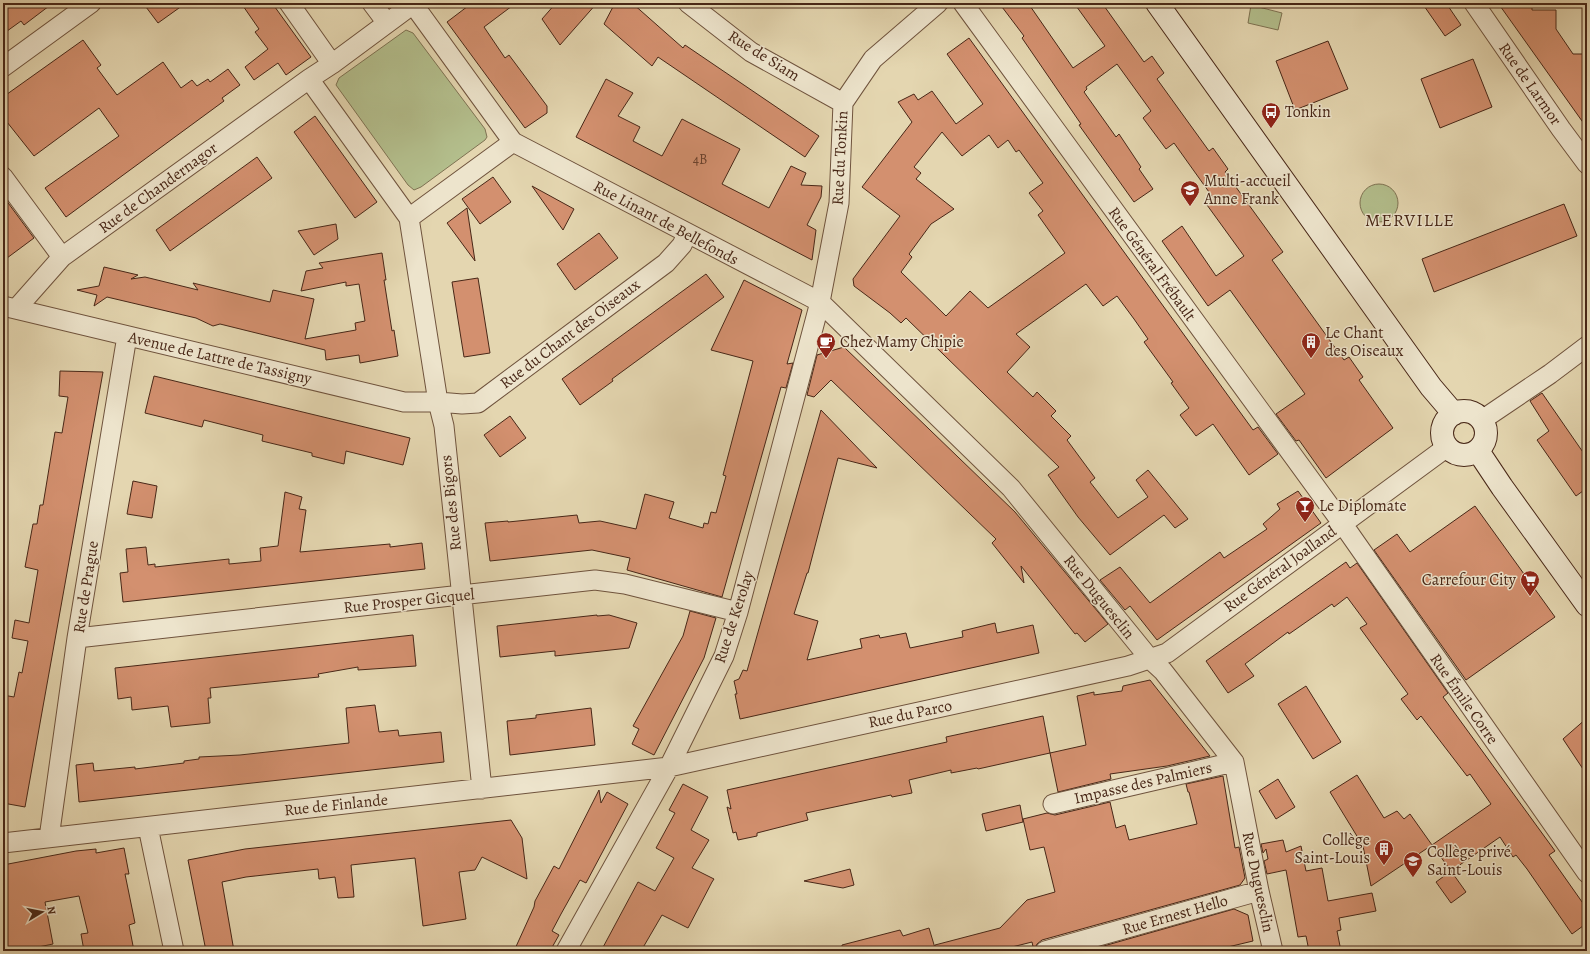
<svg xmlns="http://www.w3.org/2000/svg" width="1590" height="954" font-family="Alegreya,serif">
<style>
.green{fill:#b3be8c;stroke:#7e7252}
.building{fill:#d3906f;stroke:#482717;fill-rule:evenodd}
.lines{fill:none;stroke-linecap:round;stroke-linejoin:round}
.minor-casing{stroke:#6f533d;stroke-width:21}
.secondary-casing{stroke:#482717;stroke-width:24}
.minor{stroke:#ede4cc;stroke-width:19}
.secondary{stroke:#ede4cc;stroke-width:22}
.labels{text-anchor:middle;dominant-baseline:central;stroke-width:3;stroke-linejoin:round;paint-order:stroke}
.number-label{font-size:14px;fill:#6b412d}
.street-label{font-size:16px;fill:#482717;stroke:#ede4cc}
.poi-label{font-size:16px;fill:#482717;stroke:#ede4cc;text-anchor:start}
.quarter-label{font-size:18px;letter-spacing:1px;fill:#482717;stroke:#ede4cc}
</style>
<rect width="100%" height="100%" fill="#e4d6b0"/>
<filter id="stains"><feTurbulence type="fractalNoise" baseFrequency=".005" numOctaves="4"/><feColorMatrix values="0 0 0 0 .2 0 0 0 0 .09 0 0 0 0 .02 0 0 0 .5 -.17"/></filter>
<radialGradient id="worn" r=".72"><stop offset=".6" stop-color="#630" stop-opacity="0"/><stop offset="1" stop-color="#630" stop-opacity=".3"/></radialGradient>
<path class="green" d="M1251,5L1282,13L1278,30L1248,23Z
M406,30L413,33L485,129L487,137L485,140L421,187L414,190L408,185L336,85L339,78Z
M1360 203a19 19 0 1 1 38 0a19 19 0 1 1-38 0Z"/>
<path class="building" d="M3,3H53L24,25L21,21L3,34Z
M143,3H186L158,23Z
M241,3H272L311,57L286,75L278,63L254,80L245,67L268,49L255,32L259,29Z
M472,3H516L484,27L505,58L509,55L547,106V113L525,128L447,22Z
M556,3H597L560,45L542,19Z
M615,3H632L683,48L685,45L819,136L805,157L658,57L652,66L604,24Z
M999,3H1028L1073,68L1105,46L1074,3H1102L1144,62L1152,56L1164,73L1157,79L1209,151L1213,148L1228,169L1225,172L1283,252L1272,260L1344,360L1349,357L1363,377L1359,380L1393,428L1326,478L1299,440L1296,441L1276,414L1305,394L1230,290L1208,306L1162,241L1182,226L1216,276L1244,256L1207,205L1214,199L1174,143L1166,149L1143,118L1151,111L1117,64L1086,87L1087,89L1084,92L1116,137L1119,134L1141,167L1139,169L1153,189L1134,202L1079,125L1081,124L1022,38L1024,36Z
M1422,3H1446L1461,25L1445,36Z
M1498,3H1532V10H1556V29L1573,54H1587V128Z
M969,38L1253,430L1258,427L1278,454L1249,475L1213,424L1196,436L1180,415L1189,408L1171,383L1173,382L1144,342L1148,339L1134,319L1117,296L1103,306L1086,284L1016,334L1030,347L1007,372L1033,397L1037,392L1056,411L1051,416L1071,436L1067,440L1095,478L1090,482L1118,518L1148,497L1136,480L1148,470L1188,519L1175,528L1164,515L1110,555L1078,517L1048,475L1059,467L906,318L901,323L890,313L854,286L853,279L900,216L862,187L912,122L898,102L914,94L918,100L932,91L956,124L983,104L947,54ZM942,132L962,156L989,135L998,148L1008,140L1016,152L1019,150L1043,183L1029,193L1043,211L1038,215L1065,253L988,308L970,291L946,316L901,272L912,257L909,254L931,224L954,209L916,179L921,173L914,167Z
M83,40L101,65L97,68L117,95L163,62L181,88L192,80L197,86L208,79L210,82L228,69L240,85L222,98L224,101L66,217L45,188L119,136L99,108L34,156L3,117V97Z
M1328,41L1348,89L1295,110L1276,61Z
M1473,59L1492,107L1440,128L1421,79Z
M606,79L633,93L618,116L640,127L633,141L662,156L682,119L740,149L722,184L769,208L791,166L806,173L801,185L822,186L821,197L807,225L816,230L812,260L576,137Z
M315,116L377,202L355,218L294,132Z
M257,157L272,178L170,251L156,230Z
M493,177L511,202L480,224L462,199Z
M532,186L574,209L563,230Z
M3,196L34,238L3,261Z
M1564,204L1577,236L1434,292L1422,259Z
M467,208L475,261L447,223Z
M336,224L338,239L314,255L298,231Z
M599,233L618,258L575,290L557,264Z
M382,253L386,280H384L392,331L394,330L398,356L360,363L359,355L326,360L325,350L220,324L213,326L196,318L107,297L94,306L97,295L77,290L99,286L104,267L138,275L131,279L145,277L198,290L193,283L270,302L273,290L314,299L305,339L356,330L355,323L365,321L359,284L346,286V282L301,291L306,271L323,268L319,263Z
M706,274L724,297L612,379L613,381L580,405L562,379Z
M478,278L490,353L464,357L452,282Z
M744,280L802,310L787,364L793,363L786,388L781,387L722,597L627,570L630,558L592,550L490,561L485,523L508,521V522L577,515L579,523L600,521L636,529L645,494L674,502L669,518L703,528L704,523L708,524L711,512L716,513L726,476L723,475L753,361L711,350Z
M844,347L1015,512L1108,624L1085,642L1077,633L1075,634L1021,566L1024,583L992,543L996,539L831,380L814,397L807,395L817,355Z
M60,371L103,372L25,807L3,803V695L14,697L19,672L22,673L28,641L12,638L15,620L29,623L38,570L25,567L33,524H37L40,505H43L55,432L62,433L68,397L59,396Z
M154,376L410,438L403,465L346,451L344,464L312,456V453L262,441L263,435L204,420L202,427L145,413Z
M1542,393L1587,458V488L1576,496L1537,440L1549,431L1530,401Z
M821,410L877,468L838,458L808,573H807L794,614L818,621L807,660L862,648L860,639L879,635L880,638L906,633L910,648L963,637L962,631L995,623L997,633L1033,625L1039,653L740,719L735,694H737L734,681L739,679L743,670L747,671Z
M510,416L526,438L500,457L484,435Z
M133,481L157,486L152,518L127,514Z
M1298,491L1321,523L1157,640L1130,606L1125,610L1100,580L1120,567L1150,603L1220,552L1224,558L1267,529L1263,524L1280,509L1277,504Z
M285,492L302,497L299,509L306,510L300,552L390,544V547L422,543L425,569L123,602L120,573L128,572L126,549L146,547L148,565L155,564V567L229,559V564L261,561L260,548L278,546Z
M1475,506L1555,617L1466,680L1374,550L1397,534L1410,552Z
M1346,562L1350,568L1357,563L1448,693L1443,697L1555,851L1549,855L1587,909V923L1572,934L1527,869L1516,855L1513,857L1500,837L1451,871L1432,845L1491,804L1470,774L1467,776L1421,716L1417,720L1401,699L1408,694L1360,628L1367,624L1347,597L1334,607L1332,604L1289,634L1288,632L1245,664L1254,676L1228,693L1206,661Z
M690,611L716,618L704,658L654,755L632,744L639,729L633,726L683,636Z
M597,615V616L609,615L637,623L629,648L555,656V651L500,657L497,626Z
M413,635L416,666L358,670V667L318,674L319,677L210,688L211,698H208L210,723L171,727L168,706L132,710L131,697L118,699L115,668Z
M1150,680L1210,756L1167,766L1110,774L1111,779L1058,792L1050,753L1086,745L1077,696L1094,692V695L1122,691L1123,686Z
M1306,686L1341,742L1313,759L1278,704Z
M375,705L379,732L398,730L399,736L441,732L444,762L79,802L76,765L93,763L94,771L135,767V769L184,763V761L199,759V757L240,755L349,743L346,708Z
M591,708L595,745L510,755L507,721L536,718V715Z
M1043,716L1050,753L978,769L977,768L951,773V770L909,780L912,793L892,797L891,795L806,813L808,820L757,833V836L738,840L736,832L733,833L727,807L731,809L727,790L947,742L946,737Z
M1587,718V775L1563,739Z
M1357,775L1384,818L1397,811L1404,819L1410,814L1432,845L1371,886L1363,846L1330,792Z
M1223,776L1235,848L1239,847L1245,878L1240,885L1042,940L1037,944L1034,951L1032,942L996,951H842V945L900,930L903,936L929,928L935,948V945L1000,928L1027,900L1055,892L1044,847L1030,850L1023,819L1047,813L1055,815L1110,802L1116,828L1125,825L1129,840L1197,824L1189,792H1188L1186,784Z
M1278,779L1295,807L1276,819L1259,791Z
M683,784L708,797L691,830L709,840L692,868L714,879L712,882L688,928L662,915L641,951H601L638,882L655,891L674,858L656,848L675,813L669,810Z
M599,790L601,803L607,792L628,804L586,883L580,880L561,914L552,931L559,935L550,951H514L534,907L535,901L554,866L559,869Z
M1020,805L1023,822L986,831L982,814Z
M511,820L522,838L527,879L482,857L475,870L459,872L466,919L423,926L415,858L351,865L354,897L338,898L335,877L319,879L318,869L246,877L222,882L234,951H206L188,860L245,849Z
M1283,840L1286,852L1301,846L1306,871L1322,868L1328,901L1372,893L1376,911L1339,918L1341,930L1337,931L1341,951H1309L1306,936L1298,937L1286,870L1267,874L1264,861L1268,859L1266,849L1263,853L1261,844Z
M124,848L129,874H125L135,923L129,925L134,951H84L81,934L88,933L79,896L45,902L53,944L19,951H3V865L76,851L96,849V853Z
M850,869L854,885L843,888L804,881Z
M1451,871L1466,892L1451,903L1436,882Z
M1234,909L1248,915L1253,941L1211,951H1086Z"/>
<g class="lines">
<defs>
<path id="minor" d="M289,3L332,64
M372,3L387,23
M688,3L751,52L843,103
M963,3L1342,523L1587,873
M1474,3L1561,129L1587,164
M3,67L91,3
M513,142L820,302L1011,488L1150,659L1163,671L1234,762L1259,891L1273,951
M3,177L62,257
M409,218L438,402L444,426L482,789
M3,306L404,402H438L462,404L478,403L666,263L682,245L687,234
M16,309L62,257L309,79L332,64L413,4L513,142L409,218L309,79
M1482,420L1550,374L1587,346
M77,638L595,580L625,584L738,612
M1053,804L1234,762
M148,827L174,951
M49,838L77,638L127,336
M3,843L669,767L1128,666L1167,653L1447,447
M566,951L669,767L724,656L738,612L820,302L839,203L843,103L873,59L938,3
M1045,951L1259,891"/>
<path id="secondary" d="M1157,3L1431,387L1454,414
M1442 433a22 22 0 1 1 44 0a22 22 0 1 1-44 0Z
M1478,451L1502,487L1587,605"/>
</defs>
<use href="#minor" class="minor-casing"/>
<use href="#secondary" class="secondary-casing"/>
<use href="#minor" class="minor"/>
<use href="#secondary" class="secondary"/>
</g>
<defs>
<symbol id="bus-pin" viewBox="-11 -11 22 30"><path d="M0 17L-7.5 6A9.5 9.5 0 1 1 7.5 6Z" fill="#8f2418" stroke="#ede4cc"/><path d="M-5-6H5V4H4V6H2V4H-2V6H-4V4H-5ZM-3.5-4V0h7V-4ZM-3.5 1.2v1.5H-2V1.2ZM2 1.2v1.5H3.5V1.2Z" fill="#fff"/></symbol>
<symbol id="school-pin" viewBox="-11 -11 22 30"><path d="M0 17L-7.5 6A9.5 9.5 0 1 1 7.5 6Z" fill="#8f2418" stroke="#ede4cc"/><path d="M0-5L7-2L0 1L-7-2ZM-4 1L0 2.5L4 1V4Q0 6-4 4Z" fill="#fff"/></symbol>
<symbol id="cafe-pin" viewBox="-11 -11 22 30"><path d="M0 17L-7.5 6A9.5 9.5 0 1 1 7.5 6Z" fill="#8f2418" stroke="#ede4cc"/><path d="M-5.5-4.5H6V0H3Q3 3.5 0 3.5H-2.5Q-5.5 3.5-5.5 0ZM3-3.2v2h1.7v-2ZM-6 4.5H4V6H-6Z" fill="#fff"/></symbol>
<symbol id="building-pin" viewBox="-11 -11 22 30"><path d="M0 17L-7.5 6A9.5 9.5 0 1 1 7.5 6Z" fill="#8f2418" stroke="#ede4cc"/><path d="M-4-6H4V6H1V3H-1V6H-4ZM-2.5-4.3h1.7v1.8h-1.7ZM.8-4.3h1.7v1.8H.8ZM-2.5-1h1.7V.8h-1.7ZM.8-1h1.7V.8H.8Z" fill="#fff"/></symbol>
<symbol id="bar-pin" viewBox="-11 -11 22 30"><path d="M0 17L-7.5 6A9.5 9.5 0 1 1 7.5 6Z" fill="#8f2418" stroke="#ede4cc"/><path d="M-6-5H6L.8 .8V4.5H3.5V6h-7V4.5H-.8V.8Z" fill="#fff"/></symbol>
<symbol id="supermarket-pin" viewBox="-11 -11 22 30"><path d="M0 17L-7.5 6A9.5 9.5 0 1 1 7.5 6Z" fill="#8f2418" stroke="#ede4cc"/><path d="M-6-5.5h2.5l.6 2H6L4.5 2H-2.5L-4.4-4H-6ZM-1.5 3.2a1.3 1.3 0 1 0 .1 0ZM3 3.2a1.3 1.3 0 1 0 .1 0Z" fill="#fff"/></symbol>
</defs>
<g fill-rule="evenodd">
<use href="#bus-pin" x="1260" y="101" width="22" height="30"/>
<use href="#school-pin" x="1179" y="179" width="22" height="30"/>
<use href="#cafe-pin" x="815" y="331" width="22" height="30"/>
<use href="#building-pin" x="1300" y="331" width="22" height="30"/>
<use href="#bar-pin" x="1294" y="495" width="22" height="30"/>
<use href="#supermarket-pin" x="1519" y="569" width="22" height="30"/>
<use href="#building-pin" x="1373" y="838" width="22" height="30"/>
<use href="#school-pin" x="1402" y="850" width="22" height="30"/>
</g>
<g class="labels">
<g class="number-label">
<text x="700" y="159">4B</text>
</g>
<g class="street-label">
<text transform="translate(764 56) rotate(32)">Rue de Siam</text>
<text transform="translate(1530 84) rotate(55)">Rue de Larmor</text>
<text transform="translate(840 158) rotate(-87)">Rue du Tonkin</text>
<text transform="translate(158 188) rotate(-36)">Rue de Chandernagor</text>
<text transform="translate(666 223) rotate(28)">Rue Linant de Bellefonds</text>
<text transform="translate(1152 264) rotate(54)">Rue Général Frébault</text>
<text transform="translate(570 334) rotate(-37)">Rue du Chant des Oiseaux</text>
<text transform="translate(220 358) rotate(13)">Avenue de Lattre de Tassigny</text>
<text transform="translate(451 503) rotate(-96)">Rue des Bigors</text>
<text transform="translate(1280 569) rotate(-36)">Rue Général Joalland</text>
<text transform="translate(86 587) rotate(-81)">Rue de Prague</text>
<text transform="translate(1099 597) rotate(51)">Rue Duguesclin</text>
<text transform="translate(409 601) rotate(-6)">Rue Prosper Gicquel</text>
<text transform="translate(734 617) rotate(-72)">Rue de Kerolay</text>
<text transform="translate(1464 699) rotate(55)">Rue Émile Corre</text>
<text transform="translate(910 714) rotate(-12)">Rue du Parco</text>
<text transform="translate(1143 783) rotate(-13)">Impasse des Palmiers</text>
<text transform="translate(336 805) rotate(-6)">Rue de Finlande</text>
<text transform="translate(1258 882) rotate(78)">Rue Duguesclin</text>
<text transform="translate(1175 915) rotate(-16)">Rue Ernest Hello</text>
</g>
<g class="poi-label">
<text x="1285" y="112">Tonkin</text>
<text x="1204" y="181">Multi-accueil<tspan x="1204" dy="18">Anne Frank</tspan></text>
<text x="1325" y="333">Le Chant<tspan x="1325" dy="18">des Oiseaux</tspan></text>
<text x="840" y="342">Chez Mamy Chipie</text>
<text x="1319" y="506">Le Diplomate</text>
<text x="1516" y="580" text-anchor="end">Carrefour City</text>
<text x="1370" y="840" text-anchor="end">Collège<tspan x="1370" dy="18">Saint-Louis</tspan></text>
<text x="1427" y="852">Collège privé<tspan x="1427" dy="18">Saint-Louis</tspan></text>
</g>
<g class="quarter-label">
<text x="1410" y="220">MERVILLE</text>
</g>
</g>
<rect width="1590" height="954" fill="none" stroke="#e4d6b0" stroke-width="16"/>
<rect x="4" y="4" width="1582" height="946" fill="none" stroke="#482717" stroke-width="2"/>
<rect x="8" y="8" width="1574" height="938" fill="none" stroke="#482717"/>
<g transform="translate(42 912) rotate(80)" stroke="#ede4cc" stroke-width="3" paint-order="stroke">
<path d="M0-3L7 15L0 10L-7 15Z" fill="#482717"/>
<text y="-6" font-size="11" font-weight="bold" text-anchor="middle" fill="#482717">N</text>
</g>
<rect width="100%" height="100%" filter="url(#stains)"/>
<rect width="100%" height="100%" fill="url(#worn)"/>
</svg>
